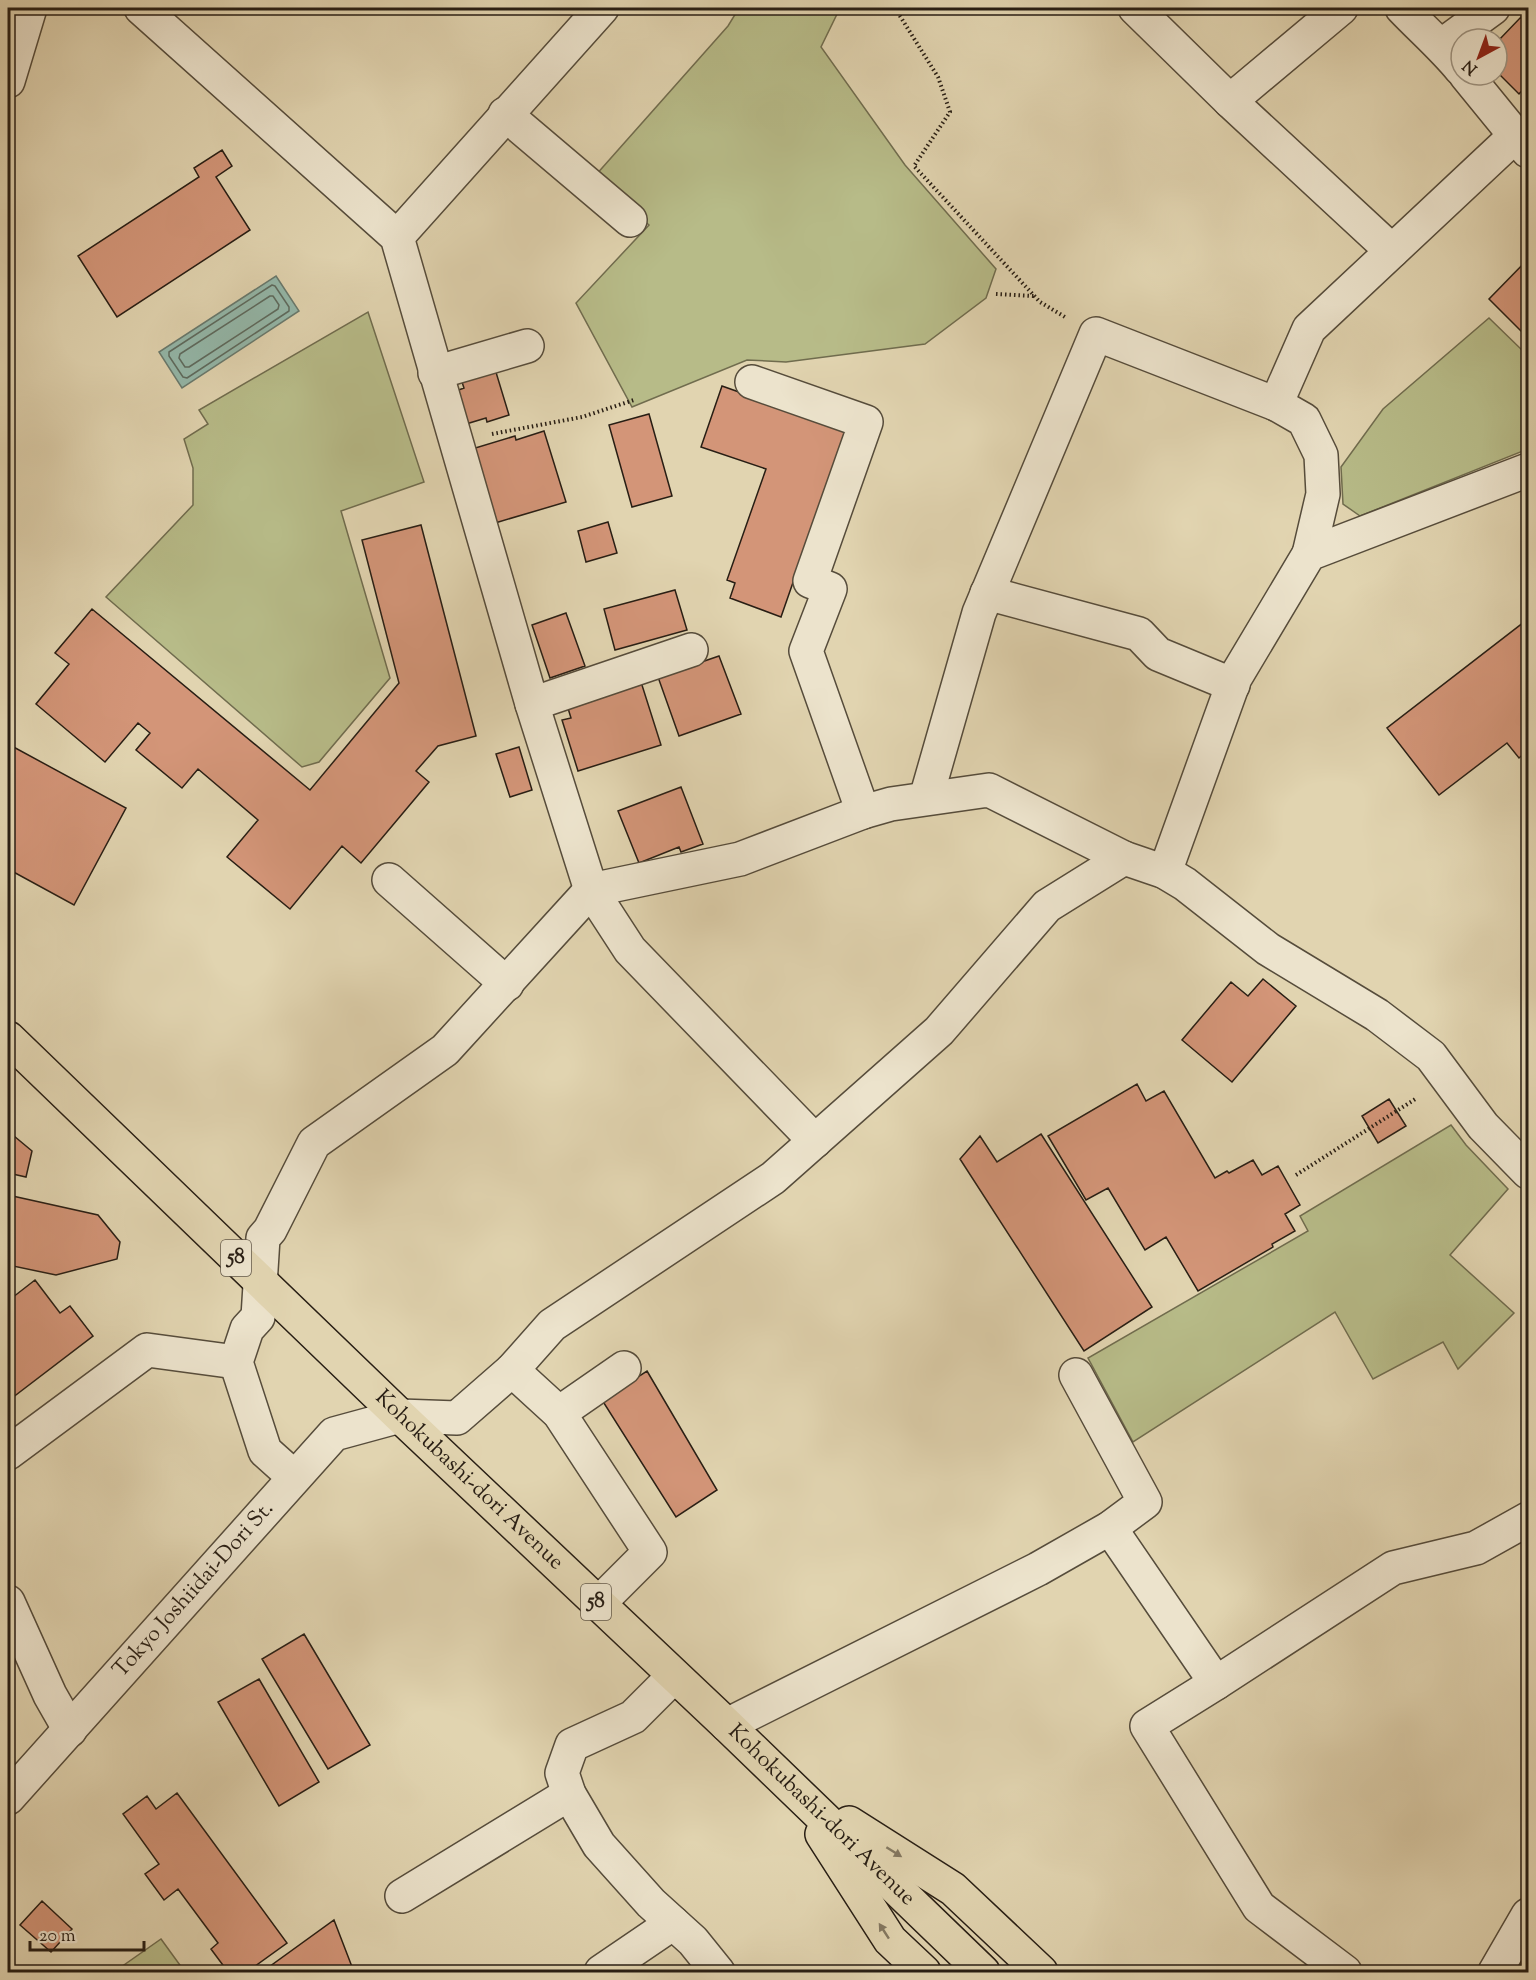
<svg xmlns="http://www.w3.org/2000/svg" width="1536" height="1980" font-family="'Sorts Mill Goudy',serif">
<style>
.green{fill:#b7bb88;stroke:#706c4e;stroke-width:1.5}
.water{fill:#94b8aa;stroke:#697a6e;stroke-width:1.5}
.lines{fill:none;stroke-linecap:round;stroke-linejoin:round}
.shore{stroke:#5e6b5f;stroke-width:1.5}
.building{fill:#d39578;stroke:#281e14;stroke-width:1.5}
.minor-casing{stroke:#564c3b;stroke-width:36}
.major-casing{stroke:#281e14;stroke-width:36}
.path{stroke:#281e14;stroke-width:4;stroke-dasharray:1.5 3;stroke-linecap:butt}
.minor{stroke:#ece3cc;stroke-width:33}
.major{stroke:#e1d4b0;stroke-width:33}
.oneway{fill:#847962}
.labels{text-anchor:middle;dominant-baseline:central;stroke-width:6;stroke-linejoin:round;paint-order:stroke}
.shield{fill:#ece3cc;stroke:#63594b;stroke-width:1.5}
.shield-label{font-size:21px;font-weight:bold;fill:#281e14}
.street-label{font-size:22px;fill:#281e14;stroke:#ece3cc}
</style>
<rect width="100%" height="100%" fill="#e1d4b0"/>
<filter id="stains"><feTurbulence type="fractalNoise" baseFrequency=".00333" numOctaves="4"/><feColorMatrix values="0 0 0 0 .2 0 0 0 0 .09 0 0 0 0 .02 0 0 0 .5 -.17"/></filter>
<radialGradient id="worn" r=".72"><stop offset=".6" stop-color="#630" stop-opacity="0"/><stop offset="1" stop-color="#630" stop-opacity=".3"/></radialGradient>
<path class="green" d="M739,8H840L821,47L905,165L996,269L986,298L925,344L786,362L747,360L632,407L576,303L649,225L595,176L728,26Z
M368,312L424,482L341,511L390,678L319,762L302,767L106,597L193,505V468L184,439L208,424L199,410Z
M1489,318L1525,353L1528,350V449L1360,516L1343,504L1341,467L1383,409Z
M1451,1125L1466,1145L1508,1189L1450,1255L1514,1313L1458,1369L1443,1342L1373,1379L1335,1312L1133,1442L1088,1358L1308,1231L1300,1216Z
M161,1939L185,1972H114Z"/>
<path class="water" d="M276,276L299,311L182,388L159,352Z"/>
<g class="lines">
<path class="shore" d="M272,285L275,286L289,307V311L187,378L183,377L169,356V352Z
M270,296H273L279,305L278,309L189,367H185L179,358L180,354Z"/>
</g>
<path class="building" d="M1521,17L1528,24V65L1527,67L1528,69V84L1519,94L1497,72V42Z
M222,150L232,166L216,177L250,230L117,317L78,256L199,177L194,168Z
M1528,259V334L1526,336L1489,299Z
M495,369L509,415L487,422L486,418L466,424L456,391L464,388L461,379Z
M722,386L846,430L781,617L730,598L735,583L727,580L766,469L701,447Z
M649,414L672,496L632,507L609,425Z
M544,431L566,502L495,523L472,449L515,436L516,440Z
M608,522L617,553L586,562L578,531Z
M421,525L476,736L438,746L416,771L429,782L361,863L342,846L290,909L227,857L258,820L198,769L182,788L136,750L150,733L138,723L105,762L36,704L69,664L55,653L92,609L310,790L399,683L362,540Z
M675,590L687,630L615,650L604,609Z
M566,613L585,666L550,678L532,625Z
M1528,619V750L1519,758L1507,743L1439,795L1387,728Z
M719,656L741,714L679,736L658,677Z
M641,682L661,745L578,771L562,720L571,718L567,705Z
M8,744L126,808L74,905L8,869Z
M519,747L532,790L510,797L496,754Z
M681,787L703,844L681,852L679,847L639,863L618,811Z
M1263,979L1296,1006L1232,1082L1182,1040L1231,982L1248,996Z
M1137,1084L1146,1101L1164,1091L1215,1178L1227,1171L1229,1173L1253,1160L1262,1175L1278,1166L1300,1205L1285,1214L1295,1231L1272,1244L1273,1247L1198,1291L1166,1237L1145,1250L1108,1188L1086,1200L1048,1136Z
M1389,1099L1406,1126L1378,1143L1362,1116Z
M8,1131L32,1151L26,1177L8,1173Z
M1041,1134L1152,1307L1084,1351L960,1159L980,1136L997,1162Z
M8,1195L98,1215L120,1242L117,1259L56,1275L8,1265Z
M35,1280L60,1313L70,1306L93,1336L8,1401V1301Z
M647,1371L717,1490L676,1517L602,1400Z
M304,1634L370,1745L328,1769L262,1659Z
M259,1679L319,1782L279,1806L218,1702Z
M177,1793L287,1943L247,1972H228L211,1949L218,1943L178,1889L164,1900L145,1874L159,1864L123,1814L147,1796L156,1809Z
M42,1901L72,1929L51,1952L20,1925Z
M334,1920L354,1972H262Z"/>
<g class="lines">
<defs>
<g id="minor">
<path d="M141,8L397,237L532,704L591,890L630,950L815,1141"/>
<path d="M1135,8L1230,101L1392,251"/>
<path d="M1402,8C1421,28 1443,47 1461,69"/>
<path d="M1441,46L1493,8"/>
<path d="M1466,75L1528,151"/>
<path d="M8,81L30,8"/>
<path d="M1230,101L1341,8"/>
<path d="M505,114L630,220"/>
<path d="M397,237L602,8"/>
<path d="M435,373L527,346"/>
<path d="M752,382L866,422L810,581L830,589L806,651L863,812"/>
<path d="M1276,404L1309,329L1516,135"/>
<path d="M987,593L1139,634L1158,654L1233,685"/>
<path d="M532,704L691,650"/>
<path d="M926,798L979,613L1096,334L1276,404L1304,420L1321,455L1323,494L1309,554"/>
<path d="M1165,872L1235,678L1309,554L1528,470"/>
<path d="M389,880L507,984"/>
<path d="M512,1370L559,1413L650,1552L598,1604"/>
<path d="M559,1413L624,1368"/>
<path d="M8,1453L147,1350L236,1362"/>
<path d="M294,1477L265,1451L236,1362L247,1329L258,1317L263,1238L270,1230L314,1143L445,1050L591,890L740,859L863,812L891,804L989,790L1124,858"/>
<path d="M1110,1528L1216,1683"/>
<path d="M8,1602L50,1695L70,1730"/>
<path d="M674,1676L633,1717L572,1745L562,1773L569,1794L599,1845L651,1903L693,1941L718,1972"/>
<path d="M727,1725L1038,1569L1110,1528L1145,1502L1076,1375"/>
<path id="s1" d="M8,1798L334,1434L400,1416L457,1418L512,1370L552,1325L773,1178L939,1031L1047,906L1124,858L1165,872L1185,884L1268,949L1377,1015L1431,1056L1483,1126L1528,1172"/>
<path d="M402,1896L569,1794"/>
<path d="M601,1972L673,1923"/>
<path d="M1345,1972L1259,1907L1147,1726L1216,1683L1393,1568L1476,1548L1528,1519"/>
<path d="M1495,1972L1528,1915"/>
</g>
<g id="major">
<path id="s2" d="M8,1038L400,1416L727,1725L983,1972"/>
<path d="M849,1823L953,1889L1041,1972"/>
<path d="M822,1834L890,1940L924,1972"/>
</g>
</defs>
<use href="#minor" class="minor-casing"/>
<use href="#major" class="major-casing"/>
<path class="path" d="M895,8L938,77L950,112L914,166L1040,302L1065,317
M996,294L1034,296
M492,434L582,417L634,400
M1296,1175L1417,1098"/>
<use href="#minor" class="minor"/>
<use href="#major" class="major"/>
</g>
<defs><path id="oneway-solid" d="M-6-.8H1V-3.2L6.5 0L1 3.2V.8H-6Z" transform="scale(1.5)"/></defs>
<g class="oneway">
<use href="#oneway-solid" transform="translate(894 1852) rotate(32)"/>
<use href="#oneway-solid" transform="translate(884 1931) rotate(-123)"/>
</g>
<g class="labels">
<g class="shield">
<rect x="221" y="1240" width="30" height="36" rx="4.5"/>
<rect x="581" y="1584" width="30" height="36" rx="4.5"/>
</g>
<g class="shield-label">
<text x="236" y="1258">58</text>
<text x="596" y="1602">58</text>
</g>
<g class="street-label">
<text stroke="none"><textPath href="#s2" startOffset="639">Kohokubashi-dori Avenue</textPath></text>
<text stroke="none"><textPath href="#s1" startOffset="279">Tokyo Joshiidai-Dori St.</textPath></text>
<text stroke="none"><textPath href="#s2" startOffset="1125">Kohokubashi-dori Avenue</textPath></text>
</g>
</g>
<rect width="1536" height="1980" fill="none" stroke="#e1d4b0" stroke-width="30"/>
<rect x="9" y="9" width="1518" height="1962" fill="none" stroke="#281e14" stroke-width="3"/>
<rect x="15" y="15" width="1506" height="1950" fill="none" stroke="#281e14" stroke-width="1.5"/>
<g transform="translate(1479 57) rotate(221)"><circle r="28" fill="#ece3cc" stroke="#9e9482" stroke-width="1.5"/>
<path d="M0-4.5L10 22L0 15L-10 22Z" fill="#8f2418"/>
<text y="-9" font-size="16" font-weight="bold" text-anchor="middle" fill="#281e14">N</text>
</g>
<path d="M30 1941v9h114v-9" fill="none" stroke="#281e14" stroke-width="3"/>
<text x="39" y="1941" font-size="18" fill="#281e14" stroke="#ece3cc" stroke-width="4.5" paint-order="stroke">20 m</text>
<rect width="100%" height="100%" filter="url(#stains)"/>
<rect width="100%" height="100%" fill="url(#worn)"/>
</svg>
